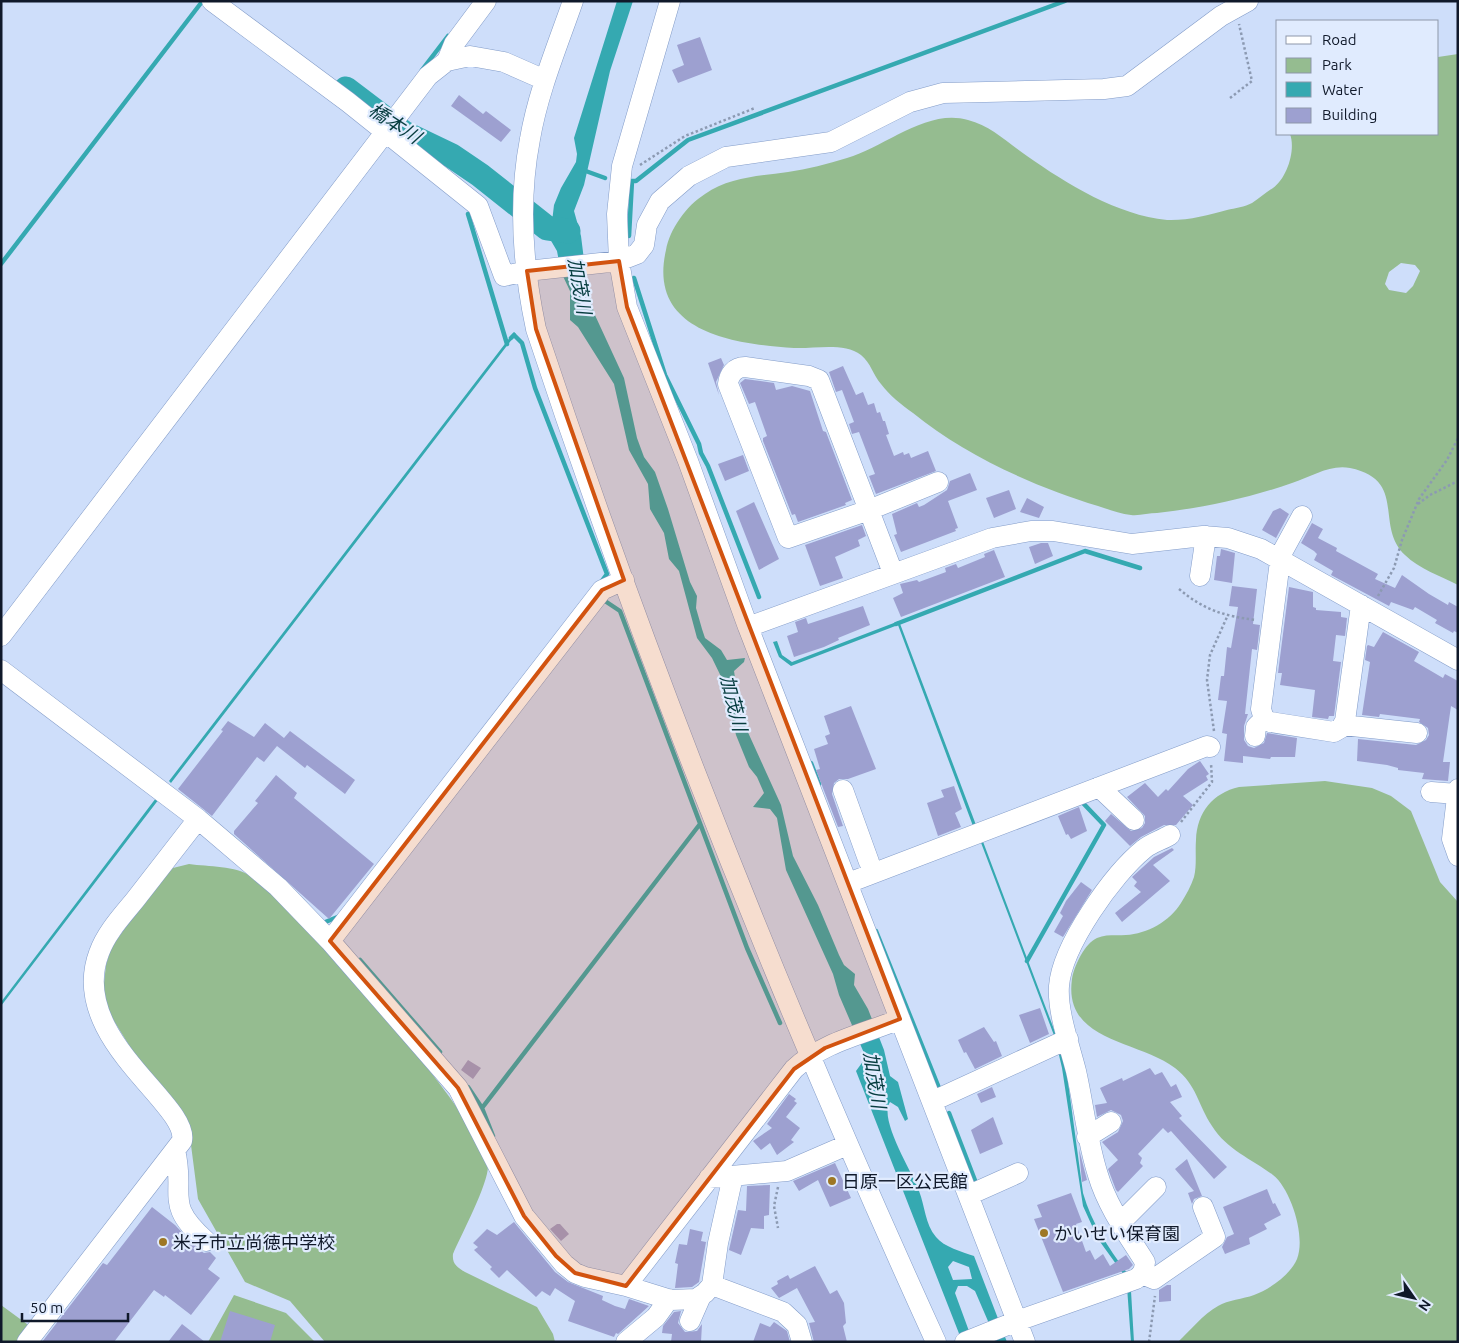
<svg xmlns="http://www.w3.org/2000/svg" width="1459" height="1343" font-family="Ubuntu,'Noto Sans JP',sans-serif">
<style>
.green{fill:#95bc90;fill-rule:evenodd}
.water{fill:#35a9b1;fill-rule:evenodd}
.lines{fill:none;stroke-linecap:round;stroke-linejoin:round}
.stream{stroke:#35a9b1;stroke-width:4.5}
.river{stroke:#35a9b1;stroke-width:25}
.building{fill:#9da0d0}
.minor-casing{stroke:#839cc8;stroke-width:21}
.path{stroke:#8c9ab2;stroke-width:2.5;stroke-dasharray:2.5 2.5;stroke-linecap:butt}
.minor{stroke:#fff;stroke-width:20}
.marked{fill:#d2530f;fill-opacity:0.2;stroke:#d2530f;stroke-width:4;stroke-linejoin:round}
.poi-dot{fill:#9e7725;stroke:#e0ebfe;stroke-width:2}
.labels{text-anchor:middle;dominant-baseline:central;stroke-width:4.5;stroke-linejoin:round;paint-order:stroke}
.poi-label{font-size:18px;fill:#10192a;stroke:#e0ebfe;text-anchor:start}
.water-label{font-size:19px;font-style:italic;fill:#073d40;stroke:#e0ebfe}
</style>
<rect width="100%" height="100%" fill="#cedefa"/>
<path class="green" d="M1458,54V585C1441,576 1419,569 1405,555C1374,526 1408,480 1350,468C1330,464 1311,477 1292,483C1249,498 1202,508 1157,513C1149,513 1139,516 1131,515C1120,514 1108,509 1098,506C1035,487 964,455 913,413C902,405 889,395 881,384C873,375 871,363 861,355C844,342 814,349 794,348C733,344 647,332 666,250C670,229 686,206 705,194C729,177 760,176 788,172C807,169 828,164 847,158C885,147 927,108 968,120C991,126 1007,142 1027,156C1067,184 1117,215 1167,220C1186,221 1209,215 1227,210C1235,208 1245,207 1252,203C1259,199 1266,192 1273,188C1287,178 1296,150 1290,134H1438V57ZM1401,263L1415,265L1420,271L1413,286L1406,293L1389,290L1385,284L1389,272Z
M1325,781L1372,788L1391,796L1411,811L1440,882L1458,902V1342H1178C1190,1331 1203,1314 1218,1306C1228,1300 1243,1299 1254,1295C1269,1290 1291,1274 1297,1259C1306,1237 1291,1189 1273,1175C1252,1159 1227,1150 1212,1126C1198,1105 1197,1085 1175,1068C1138,1040 1063,1042 1072,979C1074,966 1085,943 1097,938C1106,934 1117,936 1126,935C1147,934 1170,921 1181,903C1186,895 1191,886 1194,877C1197,865 1195,852 1196,840C1197,812 1213,793 1239,787Z
M189,864C209,867 235,865 252,877C294,907 487,1123 488,1166C488,1185 461,1235 453,1254C452,1264 457,1267 465,1272L537,1307L553,1334L555,1342H325L290,1301L245,1282L198,1199L191,1145L114,1021L106,1004L103,992L106,965L111,948L157,883L173,868Z
M234,1295L286,1313L315,1342H208Z
M1,1305L31,1327L19,1342H1Z"/>
<path class="water" d="M617,1H633L610,71L584,185L574,211L581,236L587,284L594,313L624,378L637,438L644,457L655,472L668,509L690,582L697,596L696,608L702,629L705,638L721,650L727,660L745,658L744,662L734,671L741,717L781,805L793,856L818,905L839,955L844,965L855,974L854,985L868,1009L884,1050L890,1076L898,1082L908,1119L905,1121L898,1107L890,1102C878,1119 913,1173 919,1191C925,1206 925,1224 936,1237C944,1247 962,1252 974,1256L1007,1342H997L975,1291L967,1286H958L955,1293L973,1342L960,1336L856,1071L864,1060V1053L839,995L833,974L786,870L777,818L770,809L753,807L764,793L757,777L749,767L736,735L729,706V693L712,658L697,638L679,571L669,559L664,533L650,509L648,484L629,450L614,384L578,327L570,320V291L561,272L557,251L550,239L554,205L561,188L576,162L577,154L574,138ZM953,1261L969,1267L972,1279L953,1280L948,1267Z
M514,332L516,334L171,783L169,781Z
M899,621L976,825L973,826L898,625L791,666L779,657L773,642L777,641L782,655L792,662Z
M156,798L159,799L1,1006V1002Z
M982,839L1055,1032L1066,1067L1083,1193C1092,1224 1108,1247 1127,1273L1124,1275L1098,1239L1083,1206L1062,1068L1055,1038L980,840Z
M1127,1287L1131,1291L1134,1342H1131Z"/>
<g class="lines">
<path class="stream" d="M422,70L448,36
M583,170L605,178
M627,181H636L688,140L1065,1
M468,214L507,344
M629,236L632,181
M1,264L201,3
M634,278L665,375L699,444L701,453L708,466L759,597
M511,338L514,335L522,343L535,388L607,574L601,582
M602,599L620,611L747,948L780,1023
M896,624L1085,551L1140,568
M811,763L819,784
M323,923L340,916
M876,931L939,1088
M360,960L440,1052
M1027,961L1104,825L1082,802L1085,801
M468,1087L482,1108L493,1136
M482,1108L700,824
M949,1113L976,1183"/>
<path class="river" d="M346,89L404,133L452,156L480,175L547,228L568,231"/>
</g>
<path class="building" d="M700,37L712,70L678,83L672,70L684,65L677,45Z
M459,95L483,114L486,111L511,130L501,142L451,106Z
M721,358L724,365L716,382L719,395L708,363Z
M843,366L856,395L863,392L868,405L874,403L877,413L880,412L883,421H885L889,434L886,435L894,456L903,452L904,455L909,453L911,458L928,451L936,471L876,494L869,476L875,474L859,432L852,434L849,424L854,422L842,390L836,392L829,372Z
M745,379L774,383L776,390L792,386L810,391L823,431L826,432L852,500L845,503L846,505L798,522L795,514L792,515L763,441V438L767,436L755,402L749,404L740,383Z
M743,455L749,471L725,481L718,464Z
M970,473L977,490L948,501L958,528L955,529L956,531L901,552L894,535L897,534L892,514L917,503L919,507L924,505L947,490L950,481Z
M1009,490L1016,509L994,518L986,498Z
M1027,498L1044,507L1039,518L1020,512Z
M754,502L779,559L759,570L736,511Z
M1280,508L1289,514L1276,538L1262,530L1273,511Z
M1312,523L1323,529L1318,538L1337,548L1336,551L1378,574L1375,579L1395,588L1402,575L1429,594L1448,605L1449,602L1458,607V633L1454,631L1453,633L1435,623L1437,620L1415,607L1413,610L1391,602L1389,606L1331,575L1333,571L1314,560L1317,554L1314,551L1301,543Z
M862,525L866,536L858,540L860,546L835,557L843,578L820,586L805,545Z
M1041,543H1048L1053,556L1035,564L1029,547Z
M1221,549L1235,553L1232,583L1214,580L1217,556H1220Z
M994,550L1005,577L901,617L893,598L903,593L900,584L917,580L919,582L946,572L945,568L956,564L958,568L985,557L984,554Z
M1232,586L1257,589L1253,624L1260,625L1257,650L1252,649L1245,714H1248L1244,726V740L1248,746L1254,748L1264,743L1267,733L1297,738L1295,757H1271L1270,759L1243,756V763L1224,761L1227,734L1222,733L1227,701L1218,700L1221,676H1224L1227,647L1231,648L1238,607L1229,606Z
M1289,587L1313,592V607L1316,608V610L1341,612V617L1347,618L1345,636L1336,635L1333,661L1341,662L1334,716H1329L1328,719L1312,717L1315,690L1280,685L1282,673H1278Z
M863,606L870,625L838,638L839,640L824,647L794,657L787,636L798,632L795,622L806,618L808,624Z
M1383,632L1419,652L1414,661L1443,678L1445,674L1458,681V710L1451,706L1443,762H1450L1448,781L1422,779L1424,773L1398,770V768L1387,765L1357,761L1358,739L1416,745L1426,740L1429,735L1428,728L1419,722L1420,719L1380,714L1379,717L1362,715L1370,662L1365,660L1367,646L1368,645L1374,647Z
M851,706L876,769L848,779H839L834,783L832,794L843,826L838,827L816,770L820,769L814,749L828,744L825,736L830,734L824,716Z
M228,721L254,737L265,723L284,738L290,731L355,780L345,794L307,765L305,768L277,746L264,762L257,757L212,816L178,789L223,731L221,730Z
M1200,761L1209,774L1206,776L1208,780L1183,796L1193,805L1176,825H1164L1141,837L1130,846L1105,821L1111,814L1131,831L1142,828L1145,823V816L1127,797L1145,783L1158,797L1166,789L1168,791L1188,769Z
M276,775L297,793L294,798L374,864L329,919L234,834V831L258,803L255,801Z
M954,786L962,809L955,813L961,827L938,836L927,803L944,797L941,790Z
M1079,807L1087,831L1071,839L1068,834L1066,835L1058,816Z
M1172,848L1174,850L1153,865L1170,881L1122,922L1115,913L1141,892L1134,886L1137,882L1132,877L1154,857Z
M1081,882L1092,890L1063,937L1054,932L1063,916L1060,913L1066,901Z
M1040,1008L1049,1034L1030,1043L1019,1015Z
M984,1027L994,1042L996,1041L1002,1056L975,1069L966,1052L964,1053L958,1040Z
M468,1060L481,1068L473,1079L461,1070Z
M1150,1068L1155,1075L1162,1072L1171,1087L1176,1084L1182,1097L1170,1102L1182,1116L1179,1118L1227,1167L1214,1179L1171,1131L1168,1133L1163,1128L1138,1154L1142,1158L1140,1163L1143,1166L1118,1192L1116,1190L1108,1169L1118,1160L1102,1142L1118,1132L1123,1121L1121,1115L1111,1110L1097,1117L1095,1105L1107,1103L1100,1088L1122,1078L1123,1081Z
M992,1087L996,1097L981,1103L977,1094Z
M789,1094L796,1099L794,1101L797,1103L786,1117L800,1128L791,1140L794,1142L777,1155L770,1143L761,1150L753,1141L772,1128L767,1124Z
M993,1117L1003,1144L980,1154L971,1130Z
M1079,1149L1087,1180L1082,1182Z
M1187,1159L1202,1196L1194,1199L1192,1204L1188,1193L1194,1191L1175,1169Z
M835,1163L851,1198L830,1207L818,1180L799,1191L793,1181Z
M770,1185L769,1215L764,1216V1229L751,1228L741,1255L729,1250L738,1210L746,1211L747,1186Z
M1267,1189L1273,1204L1275,1203L1281,1215L1264,1224L1267,1229L1249,1238L1250,1244L1225,1254L1222,1247L1227,1237L1234,1234L1223,1207Z
M1071,1193L1082,1222L1076,1224L1086,1252L1090,1250L1095,1260L1103,1254L1110,1266L1126,1255L1133,1265L1129,1269L1063,1292L1034,1219L1042,1217L1037,1205Z
M152,1207L175,1225L198,1249L204,1253L210,1252L216,1258L208,1269L220,1278L191,1315L165,1295L164,1297L154,1290L114,1342H42L103,1263L107,1265Z
M514,1222L555,1272L568,1282L603,1296L602,1300L615,1306L625,1309L629,1299L649,1306L618,1334L616,1333L614,1337L568,1321L575,1301L555,1288L550,1296L542,1291L536,1297L507,1270L499,1278L490,1269L492,1267L474,1250L478,1247L473,1243L487,1229L497,1235Z
M557,1224H560L569,1234L561,1241L550,1229Z
M690,1229L703,1232L701,1241L706,1242L699,1282L692,1287L675,1288L678,1264L675,1263L679,1244L687,1245Z
M815,1266L830,1294L837,1290L844,1303L846,1323L843,1326L847,1342H814L809,1323L815,1322L797,1288L779,1298L771,1288L778,1284L777,1281L788,1275L790,1279Z
M1167,1285H1171V1301L1159,1302V1290Z
M230,1311L275,1325L270,1342H220Z
M681,1311L678,1323L685,1332L697,1331L702,1324L701,1342H671L672,1334L662,1333L663,1326L674,1312Z
M774,1322L787,1331L790,1342H753L760,1323L770,1327Z
M182,1324L205,1342H168Z"/>
<g class="lines">
<defs>
<path id="minor" d="M212,1L348,102L478,206L504,276L527,271L619,261L637,254L644,245L647,225L660,201L689,176L726,157L831,142L910,102L943,93L1104,89L1127,86L1221,16L1248,1
M573,1C557,47 538,92 530,139C518,201 523,268 536,329C650,674 785,1011 936,1342
M670,1L622,166L617,214L619,261L627,307L688,461L748,627L1025,1342
M447,61L470,56L504,62L545,80
M1278,560L1302,516
M1280,561L1261,709L1264,719L1270,722L1334,732L1341,728L1345,721L1361,605
M893,573L819,380L809,376L745,367C734,367 729,375 728,384L788,538L869,510L938,482
M1200,576L1206,536
M748,627L992,538L1031,531H1053L1132,544L1203,536L1228,538L1261,549L1458,660
M1,636L428,76L447,61L454,44L486,1
M1,670L198,819L278,887L330,941L458,1088L524,1216L564,1264L575,1273L585,1277L626,1286L671,1300L696,1299L705,1293L712,1285L783,1312L797,1325L802,1342
M1343,725L1417,733
M1255,736L1256,727L1264,719
M1099,787L1134,820
M1458,789L1452,839L1458,856
M843,790L869,862
M1431,792L1457,794
M848,883L1207,746L1210,747
M330,941L602,590L624,580
M933,1101L1068,1039
M1087,1137L1111,1122
M175,1150C186,1196 163,1203 206,1241
M709,1178L787,1171L847,1145
M969,1195L1018,1173
M1121,1222L1156,1187
M1142,1274L1154,1279L1215,1237L1203,1207
M712,1285L718,1243L733,1176
M626,1286L794,1069C823,1042 864,1034 900,1019
M690,1321L701,1296
M27,1342L182,1141C190,1104 67,1038 99,953C106,933 122,916 135,900C156,873 177,846 198,819
M626,1342L656,1317L669,1299
M965,1342L1017,1321L1136,1279C1143,1274 1144,1271 1145,1262C1128,1235 1107,1206 1098,1175C1087,1141 1084,1106 1076,1071C1070,1047 1057,1011 1059,986C1062,946 1113,874 1144,849C1151,843 1162,840 1170,835"/>
</defs>
<use href="#minor" class="minor-casing"/>
<path class="path" d="M1230,98L1252,81L1239,24
M640,165L685,136L755,108
M1418,504L1430,495L1458,481
M1179,589C1204,610 1224,616 1256,620
M1378,596L1394,568L1402,540L1419,499L1447,460L1458,438
M1214,731L1207,680L1210,655L1227,617
M1181,822L1212,782L1211,763
M778,1187L774,1206L778,1228
M1149,1342L1155,1296"/>
<use href="#minor" class="minor"/>
</g>
<path class="marked" d="M619,261L627,307L900,1019L825,1048L794,1069L626,1286L575,1273L556,1256L524,1216L458,1088L330,941L602,590L624,580L536,329L527,271Z"/>
<g class="poi-dot">
<circle cx="832" cy="1181" r="5"/>
<circle cx="1044" cy="1233" r="5"/>
<circle cx="163" cy="1242" r="5"/>
</g>
<g class="labels">
<g class="poi-label">
<text x="842" y="1181">日原一区公民館</text>
<text x="1054" y="1233">かいせい保育園</text>
<text x="173" y="1242">米子市立尚徳中学校</text>
</g>
<g class="water-label">
<text transform="translate(395 123) rotate(33)">橋本川</text>
<text transform="translate(580 286) rotate(80)">加茂川</text>
<text transform="translate(734 703) rotate(76)">加茂川</text>
<text transform="translate(875 1080) rotate(81)">加茂川</text>
</g>
</g>
<rect width="1459" height="1343" fill="none" stroke="#10192a" stroke-width="5"/>
<rect x="1276" y="20" width="162" height="115" fill="#e0ebfe" stroke="#8d97a9"/>
<rect x="1286" y="36" width="25" height="8" fill="#ffffff" stroke="#8d97a9"/>
<text x="1322" y="45" font-size="15" fill="#10192a">Road</text>
<rect x="1286" y="58" width="25" height="15" fill="#95bc90" stroke="#8d97a9"/>
<text x="1322" y="70" font-size="15" fill="#10192a">Park</text>
<rect x="1286" y="82" width="25" height="15" fill="#35a9b1" stroke="#8d97a9"/>
<text x="1322" y="95" font-size="15" fill="#10192a">Water</text>
<rect x="1286" y="108" width="25" height="15" fill="#9da0d0" stroke="#8d97a9"/>
<text x="1322" y="120" font-size="15" fill="#10192a">Building</text>
<g transform="translate(1414 1298) rotate(124)" stroke="#e0ebfe" stroke-width="4" paint-order="stroke">
<path d="M0-4L9 19L0 12L-9 19Z" fill="#10192a"/>
<text y="-8" font-size="14" font-weight="bold" text-anchor="middle" fill="#10192a">N</text>
</g>
<path d="M22 1313v8h106v-8" fill="none" stroke="#10192a" stroke-width="2.5"/>
<text x="30" y="1313" font-size="15" fill="#10192a" stroke="#e0ebfe" stroke-width="4" paint-order="stroke">50 m</text>
</svg>
